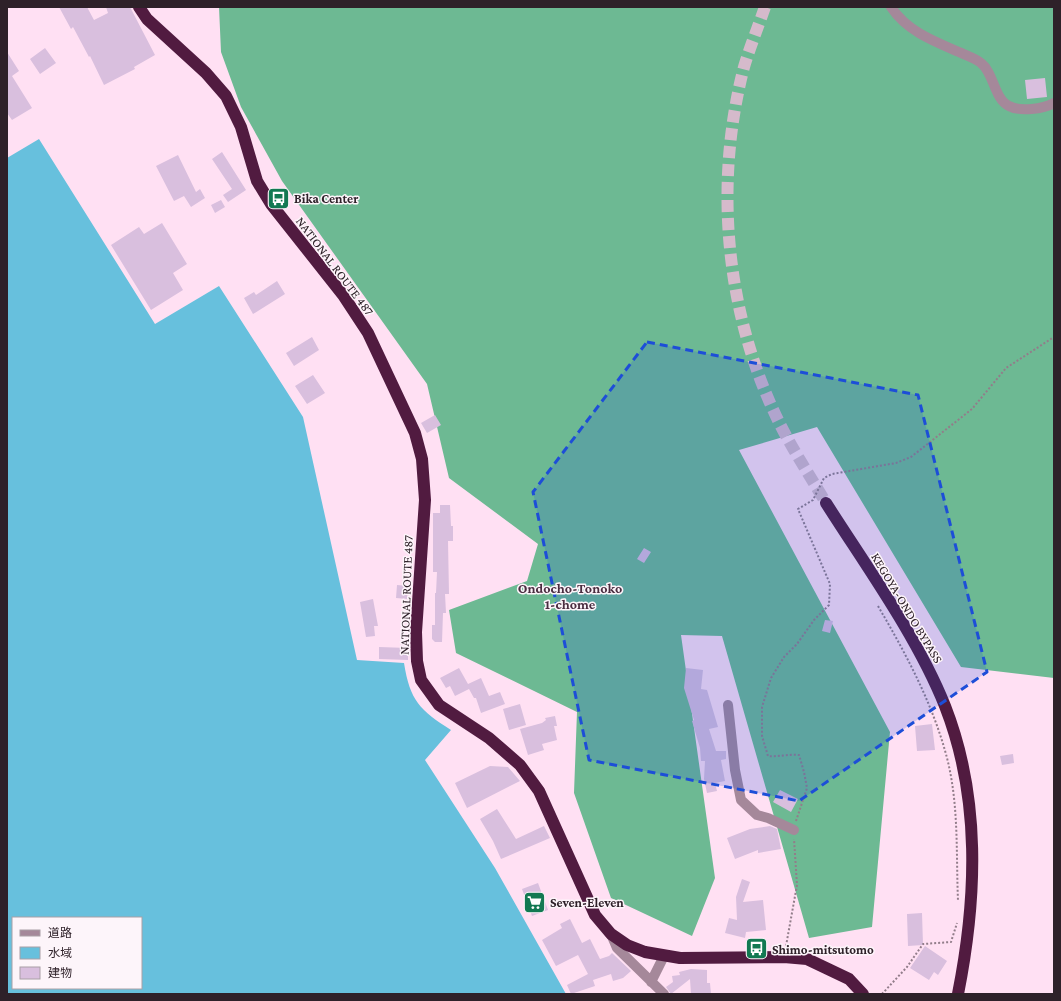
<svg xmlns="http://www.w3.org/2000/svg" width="1061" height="1001" font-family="'Crimson Pro','Noto Sans JP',serif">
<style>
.forest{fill:#6db993}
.water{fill:#67c0dd;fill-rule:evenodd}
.building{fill:#d9bfde}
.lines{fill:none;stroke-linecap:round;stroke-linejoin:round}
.highway-tunnel{stroke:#d5bacb;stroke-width:12;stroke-dasharray:12 6;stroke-linecap:butt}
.path{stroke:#927d8a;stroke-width:2;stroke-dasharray:2 2;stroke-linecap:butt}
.street{stroke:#a5889a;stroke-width:10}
.highway{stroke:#511b40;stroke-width:12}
.marked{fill:#1d4ed8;fill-opacity:0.2;stroke:#1d4ed8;stroke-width:3;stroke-dasharray:8 5;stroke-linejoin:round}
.labels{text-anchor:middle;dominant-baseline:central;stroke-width:3;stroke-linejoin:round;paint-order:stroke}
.poi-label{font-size:13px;font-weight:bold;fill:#2e2129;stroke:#fdf5fa;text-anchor:start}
.street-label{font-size:13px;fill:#2e2129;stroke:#fdf5fa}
.neighbourhood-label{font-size:14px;font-weight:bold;fill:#4a2d40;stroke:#fdf5fa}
</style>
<rect width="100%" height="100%" fill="#ffe0f3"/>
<path class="forest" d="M219,7H1054V678L961,667L817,427L739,450L890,732L872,927L809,938L722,636L681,635L715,878L692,936L611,898L574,793L577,712L456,653L449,610L527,581L538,544L449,478L427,384L282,181L241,107L221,52Z"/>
<path class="water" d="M39,139L155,324L219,286L303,417L357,660L404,663C410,701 420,710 451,730L425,760L495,868L566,994H7V158ZM13,918H141V988H13Z"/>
<path class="building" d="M59,7H87L94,20L108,13L106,7H130L155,55L134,67L135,69L104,85L90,56L89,57L73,27L71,29Z
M45,48L56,63L40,74L30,59Z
M7,52L19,71L12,76L32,108L12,120L7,113Z
M1045,78L1047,97L1027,99L1025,80Z
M222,152L246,190L228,202L223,195L232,189L212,159Z
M178,155L196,192L200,189L205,198L191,207L184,196L174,201L156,166Z
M221,200L225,207L215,213L211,205Z
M162,223L187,264L173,273L183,290L151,310L111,245L139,227L144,234Z
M277,281L285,294L253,314L244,298L254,292L256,295Z
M312,337L319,350L294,366L286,353Z
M313,375L325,393L307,404L295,386Z
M435,415L441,425L427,433L421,423Z
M440,505H450L451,526H453V541H448L449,594H445L446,613H443L442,642H435L432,639V625H435V593H436L437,572H433V513H440Z
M644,548L651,552L644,563L637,559Z
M397,585L408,586L407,599L396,598Z
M373,599L378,626H374L375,636L366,637L360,602Z
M825,620L833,621L830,633L822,631Z
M379,647L408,648V660L379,659Z
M459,668L468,684L481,678L489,696L500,692L505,704L481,713L476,698H474L469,689L455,696L450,686L446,688L440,678Z
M686,668L703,670L701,689L707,690L718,727L709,729L716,751H726V759L721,760L725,781L715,783L717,791L707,793L704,779L705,761H701L700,748L692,721L694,720L684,688Z
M520,704L526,725L509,730L503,709Z
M555,716L557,726H554L557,740L542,744L544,750L528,755L520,729L542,723L546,720L545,718Z
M932,724L935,750L917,751L915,726Z
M1013,754L1014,763L1002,765L1000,756Z
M490,766L508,767L520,781L467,808L455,783Z
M780,790L798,799L791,812L773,802Z
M497,809L516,839L544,826L550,838L501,859L493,841L480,819Z
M770,826L777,829L781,849L758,853V850L735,859L727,838L750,829Z
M742,879L750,882L743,902L763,900L766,930L746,932L745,938L725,933L729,918L737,920L736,897Z
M538,883L548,910L532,916L522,889Z
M922,913L923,945L908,946L907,914Z
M570,919L582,943L590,939L600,959L609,956L612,953L631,971L623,978L613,981L611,974L593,980L595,986L571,994L567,985L588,974L578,955L556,966L542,940L562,928L560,924Z
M925,946L947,961L938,975L934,972L929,980L910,968Z
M691,969L707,970V983H710L711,994H691L690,979L671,994L666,987L673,982L672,976L680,975L679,972Z"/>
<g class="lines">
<path class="highway-tunnel" d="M765,7C758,27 750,47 744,67C714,182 725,309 776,416C790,446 809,474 826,503"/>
<path class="path" d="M878,606C906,654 933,704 947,758C959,805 956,853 958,901
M796,821L807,788L804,772L799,755C789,754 778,757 768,756L762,736V707L771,678L784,657L797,644L814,620L829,605L830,584L798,509L813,500L824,478L832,474L896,463L911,457L972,409L1006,368L1054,337
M786,946L797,885L794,839
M882,994L907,967L923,944L951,942L957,923"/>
<path class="street" d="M891,7C907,31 933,41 959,52C965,55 975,58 981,63C994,73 994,99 1009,106C1020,112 1043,109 1054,103
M728,705L735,770L741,800L757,815L768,818L794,830
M611,934L617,948L664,994
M651,982L664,956"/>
<path class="highway" d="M139,7L147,19L206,73L226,96L241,127L257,181L271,204L343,295L368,333L415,433L422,459L425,500L416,632L417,661L421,680L439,705L489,738L520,765L539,791L595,915L611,934L627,945L645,952L680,958L784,957L807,959L849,979L863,994
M826,503C866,566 917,636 945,706C981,798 977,898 958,994"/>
</g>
<path class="marked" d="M647,342L918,395L987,672L799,801L589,760L533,492Z"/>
<defs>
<symbol id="bus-square" viewBox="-11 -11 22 22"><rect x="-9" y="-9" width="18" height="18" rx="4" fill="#127952" stroke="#fdf5fa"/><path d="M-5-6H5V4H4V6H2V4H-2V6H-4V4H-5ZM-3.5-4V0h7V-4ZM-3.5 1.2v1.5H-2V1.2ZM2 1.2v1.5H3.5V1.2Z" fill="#fff"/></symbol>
<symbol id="supermarket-square" viewBox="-11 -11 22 22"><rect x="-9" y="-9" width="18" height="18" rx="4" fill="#127952" stroke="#fdf5fa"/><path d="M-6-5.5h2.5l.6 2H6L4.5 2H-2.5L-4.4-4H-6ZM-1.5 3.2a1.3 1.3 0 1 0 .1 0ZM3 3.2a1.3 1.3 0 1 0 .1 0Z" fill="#fff"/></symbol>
</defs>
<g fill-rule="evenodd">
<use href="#bus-square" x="266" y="186" width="25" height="25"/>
<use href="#supermarket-square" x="522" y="890" width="25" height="25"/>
<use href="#bus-square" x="744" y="936" width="25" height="25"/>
</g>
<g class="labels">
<g class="poi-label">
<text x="294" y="198">Bika Center</text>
<text x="550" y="902">Seven-Eleven</text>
<text x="772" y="949">Shimo-mitsutomo</text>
</g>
<g class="street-label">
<text transform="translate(335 266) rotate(53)">NATIONAL ROUTE 487</text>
<text transform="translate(406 595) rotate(-88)">NATIONAL ROUTE 487</text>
<text transform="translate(907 608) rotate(59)">KEGOYA-ONDO BYPASS</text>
</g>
<g class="neighbourhood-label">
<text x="570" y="588">Ondocho-Tonoko<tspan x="570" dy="16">1-chome</tspan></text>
</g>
</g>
<rect width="1061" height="1001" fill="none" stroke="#2e2129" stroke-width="16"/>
<rect x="12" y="917" width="130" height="72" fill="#fdf5fa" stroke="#aaa0a6"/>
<rect x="20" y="930" width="20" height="6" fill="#a5889a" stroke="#aaa0a6"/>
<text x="48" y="937" font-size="12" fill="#2e2129">道路</text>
<rect x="20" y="947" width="20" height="12" fill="#67c0dd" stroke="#aaa0a6"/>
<text x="48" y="957" font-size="12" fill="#2e2129">水域</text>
<rect x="20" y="967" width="20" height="12" fill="#d9bfde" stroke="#aaa0a6"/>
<text x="48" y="977" font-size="12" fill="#2e2129">建物</text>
</svg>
